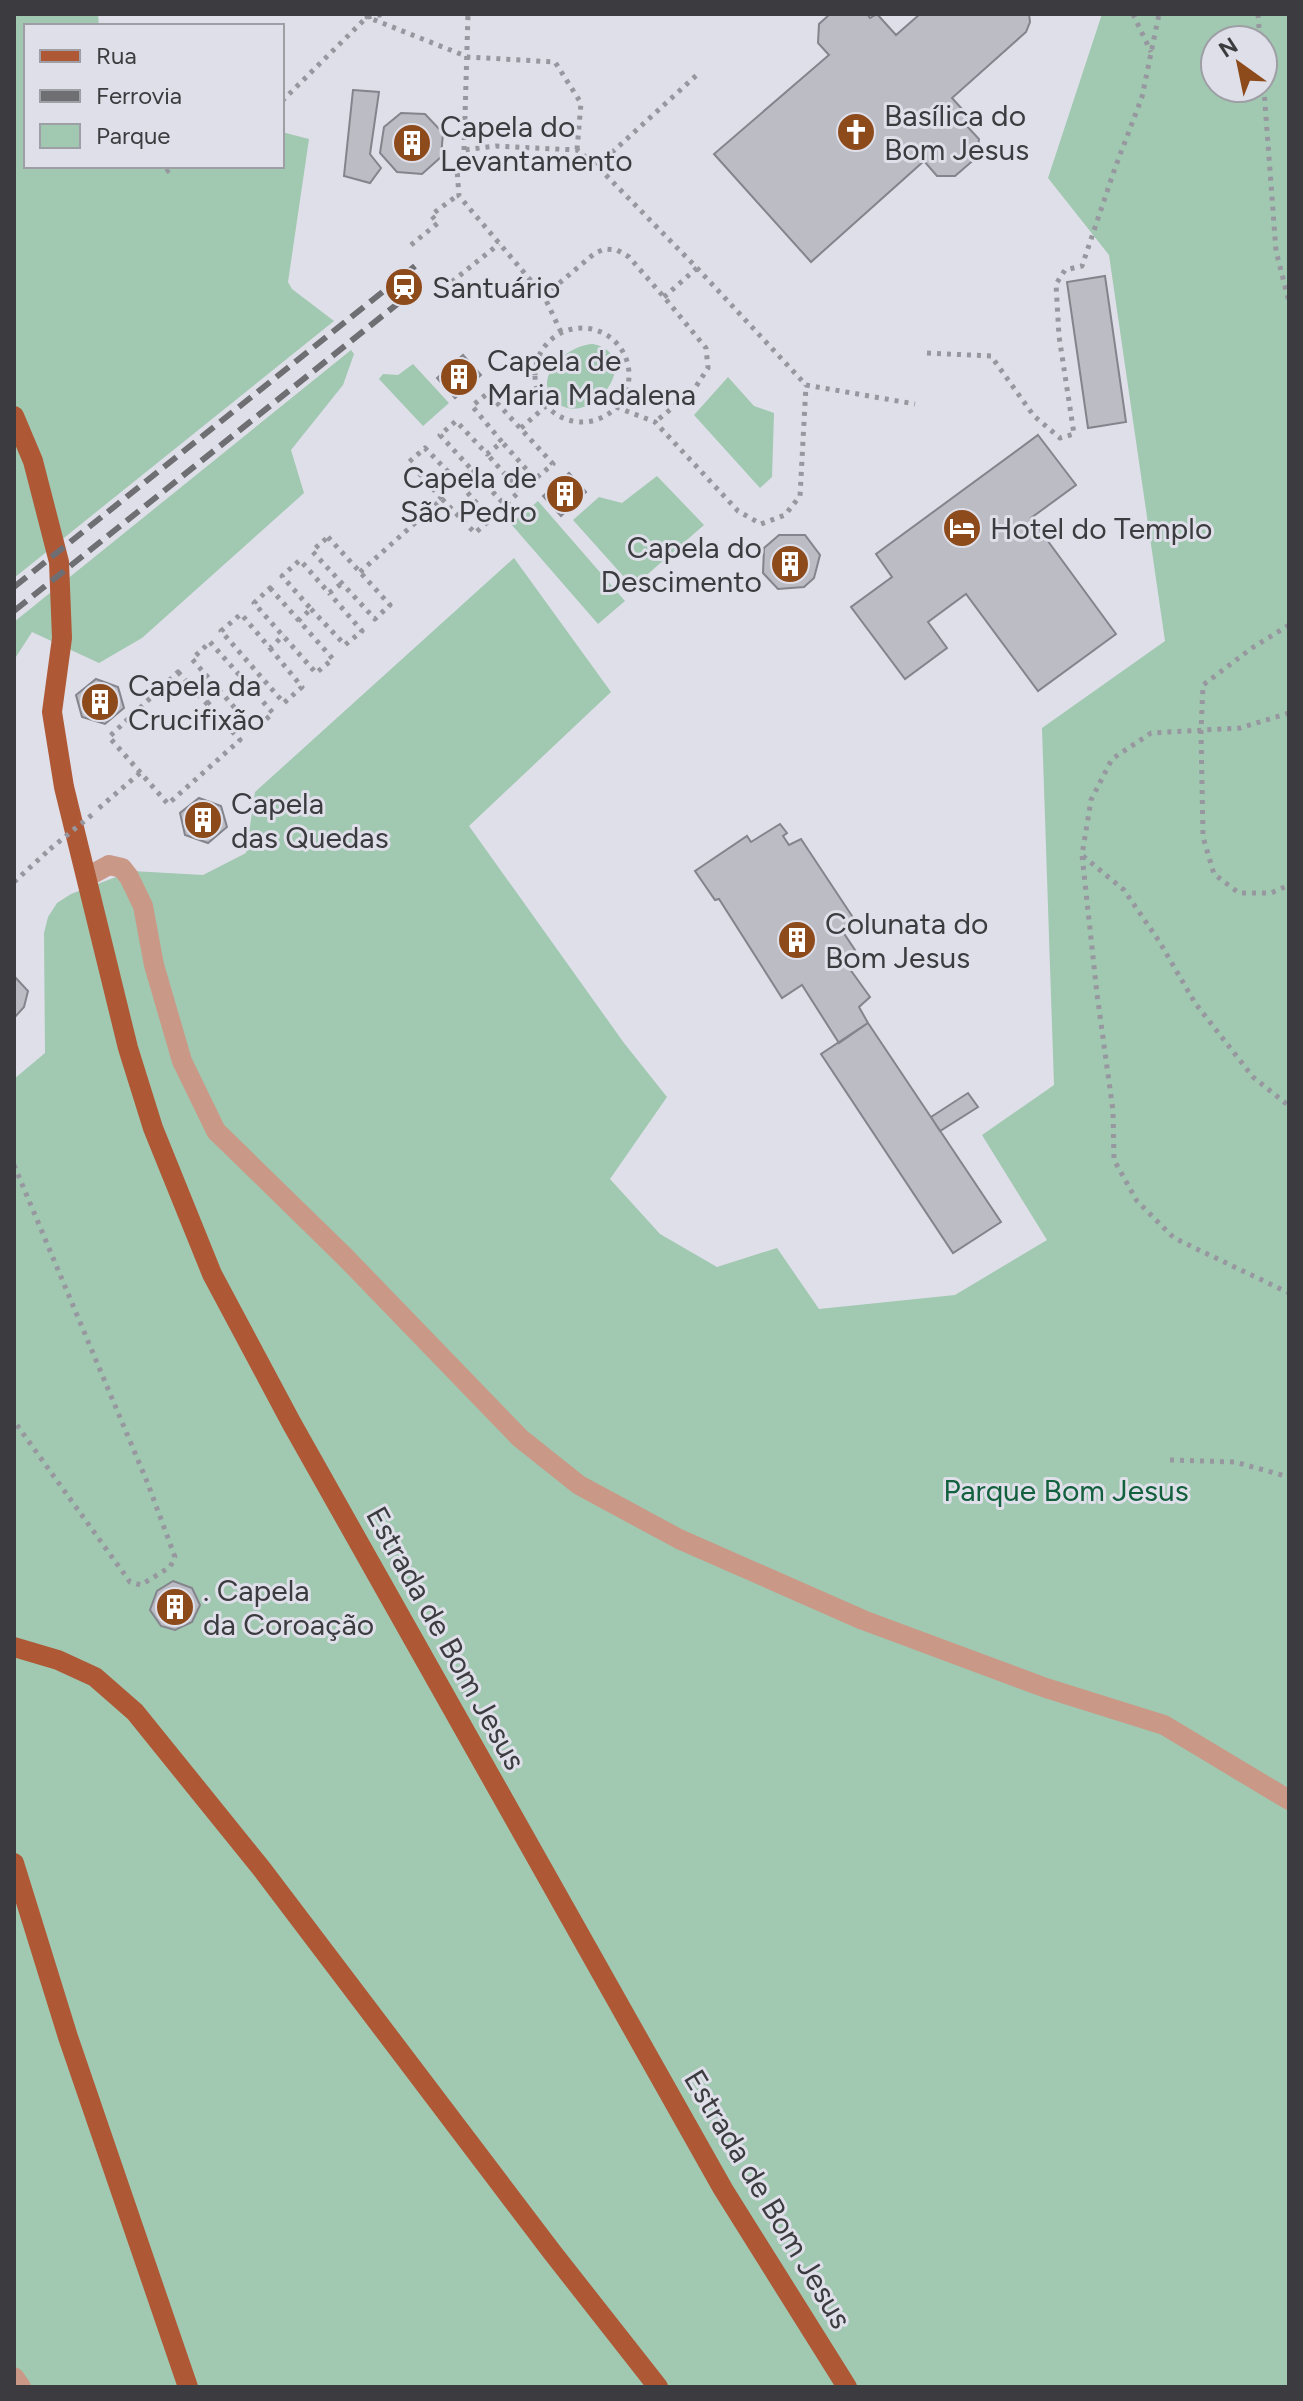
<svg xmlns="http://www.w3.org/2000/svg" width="1303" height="2401" font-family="Figtree,sans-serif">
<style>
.green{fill:#a1c8b1;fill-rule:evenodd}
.building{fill:#bcbcc5;stroke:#83848c;stroke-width:2}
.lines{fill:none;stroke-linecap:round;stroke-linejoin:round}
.path{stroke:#97979f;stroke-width:5;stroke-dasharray:4 6;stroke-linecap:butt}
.minor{stroke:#ca9886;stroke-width:20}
.major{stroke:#af5836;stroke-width:20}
.rail{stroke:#6e6e73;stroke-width:6;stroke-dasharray:16 8;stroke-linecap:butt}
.path-bridge{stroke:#97979f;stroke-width:5;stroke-dasharray:4 6;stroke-linecap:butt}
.labels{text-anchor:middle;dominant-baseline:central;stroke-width:6;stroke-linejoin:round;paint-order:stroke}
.poi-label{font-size:30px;fill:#3c3c40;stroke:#dfdfe9;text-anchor:start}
.park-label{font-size:30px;fill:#12603e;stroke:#dfdfe9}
.street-label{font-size:30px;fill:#3c3c40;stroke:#dfdfe9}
</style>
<rect width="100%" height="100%" fill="#dfdfe9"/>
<path class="green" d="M14,14H98L99,26H26V166H282V132L309,139L288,282L292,289L334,321L14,578Z
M1102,14H1289V2387H14V1079L45,1053L44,933L48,917L57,903L71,894L132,871L203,875L246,853L255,792L514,558L611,692L469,826L624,1043L667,1097L610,1179L660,1234L717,1267L777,1248L819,1309L955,1295L1047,1240L982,1135L1054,1085L1042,728L1165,641L1109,255L1048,178ZM1215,40H1263V88H1215Z
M593,344C647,356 590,431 556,402C530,379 566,345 593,344Z
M351,350L354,354L343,385L291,450L304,493L142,638L99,663L32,632L14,660V622Z
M413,364L449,403L423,426L379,379L383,374L398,375Z
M728,377L754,406L774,413L772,477L760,488L694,415Z
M657,476L704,525L633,587L573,520L599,497L622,503Z
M538,501L625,601L598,624L511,524Z"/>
<path class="building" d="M830,14H867L870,18L877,14L896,35L920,14H1029L1030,22L1026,32L952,98L971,119L965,124L979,139L977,157L955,176H937L924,161L811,262L714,154L829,55L818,43L819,24Z
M353,90L379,92L370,154L381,168L370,183L344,176Z
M401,113L425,114L443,133L441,157L422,174L397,172L380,153L384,127Z
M1105,276L1126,422L1088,428L1067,282Z
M463,355L481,375L455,398L437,378Z
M1038,435L1076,485L1031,518L1116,634L1038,691L966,594L928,622L947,648L905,679L851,607L892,577L876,554Z
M569,473L586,492L561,516L543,496Z
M779,535H805L820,555L814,578L804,587L778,589L763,573L764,548Z
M96,679L118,687L124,708L105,724L82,717L76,695Z
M199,798L221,806L227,827L208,843L185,835L180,813Z
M780,824L787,833L783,836L789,845L801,839L854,919L841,929L855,950L842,958L870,997L859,1007L868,1023L839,1043L802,985L782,998L719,899L715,900L695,871L747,836L751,842Z
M14,976L28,991L24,1007L14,1018Z
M868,1023L1001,1222L953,1253L821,1054Z
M968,1093L978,1107L940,1131L931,1117Z
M173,1581L192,1588L200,1605L192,1622L175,1630L161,1626L150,1610L157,1591Z"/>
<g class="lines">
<path class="path" d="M367,14V17L468,57L555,62L581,103L577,150
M1133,14L1151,52
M1258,14L1260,40
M1263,77L1276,251L1289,302
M282,101L367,17L386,14
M464,150L468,14
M597,166L699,73
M166,172L175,166
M411,245L438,223L431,215L458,195
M444,288L499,244
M544,296L595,253L605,249L617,250L629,257L664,297L706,348L708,368L693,391L655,422
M664,297L697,268
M535 375a47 47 0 1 1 94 0a47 47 0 1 1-94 0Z
M561,332L544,296L459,196L457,169L464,150L496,146L577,150L597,166L697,268L806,385L915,404
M927,353L991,356L1034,416L1060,438L1074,434L1059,336L1056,284L1065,270L1082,266L1115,168L1142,97L1159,14
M616,407L655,422L738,511L761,524L785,515L800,496L806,385
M521,428L546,406
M472,470L505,505L520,491L487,454
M442,499L475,533L491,519L458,482
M328,537L390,605L375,619L312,551Z
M360,572L442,499L409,462L425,448L458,482L472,470L440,435L456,421L487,454L502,442L472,406L488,393L553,464L535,479L502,442
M270,588L333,659L316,673L254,603Z
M311,609L345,645L362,631L329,593
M298,621L311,609L282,576L300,560L329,593L341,584
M1289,625L1252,648L1203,685L1201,731L1203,837L1214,874L1239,893H1271L1289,885
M210,642L273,713L254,730L192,659Z
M270,648L302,687L284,703L221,631L241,614L270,648L284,635
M178,672L240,740L168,804L109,737Z
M207,704L221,692
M1289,713L1240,728L1151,733L1112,759L1091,800L1082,855L1097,994L1113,1111L1114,1160L1137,1201L1174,1238L1289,1293
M99,808L140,773
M1083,856L1124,890L1159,941L1195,1003L1253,1077L1289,1106
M14,882L49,850
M14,1165L148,1484L175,1557L170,1567L141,1585L130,1582L14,1421
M1170,1460L1235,1462L1289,1477"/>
<path class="minor" d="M87,877L109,865L122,868L129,877L143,906L154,965L182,1061L216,1131L345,1257L520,1438L579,1485L679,1539L863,1620L1046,1688L1164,1725L1289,1800
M14,2377L21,2387"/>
<path class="major" d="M14,416L33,461L59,562L62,638L52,712L64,787L128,1048L153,1128L212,1274L292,1424L723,2189L847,2387
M14,1647L58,1660L95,1677L135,1712L261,1868L552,2252L658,2387
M14,1863L68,2037L188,2387"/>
<path class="rail" d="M14,587L415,266
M14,611L426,281"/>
<path class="path-bridge" d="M50,849L93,814"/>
</g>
<defs>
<symbol id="church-disc" viewBox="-11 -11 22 22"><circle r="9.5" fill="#8d4a1b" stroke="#dfdfe9"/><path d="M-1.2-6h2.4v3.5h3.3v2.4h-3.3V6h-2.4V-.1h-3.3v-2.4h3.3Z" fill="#fff"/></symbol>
<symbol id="building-disc" viewBox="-11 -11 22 22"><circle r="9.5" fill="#8d4a1b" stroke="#dfdfe9"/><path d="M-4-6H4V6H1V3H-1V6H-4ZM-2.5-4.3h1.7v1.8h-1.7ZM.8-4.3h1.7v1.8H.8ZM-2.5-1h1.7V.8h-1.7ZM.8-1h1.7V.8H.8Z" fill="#fff"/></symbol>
<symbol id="station-disc" viewBox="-11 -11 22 22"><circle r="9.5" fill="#8d4a1b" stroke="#dfdfe9"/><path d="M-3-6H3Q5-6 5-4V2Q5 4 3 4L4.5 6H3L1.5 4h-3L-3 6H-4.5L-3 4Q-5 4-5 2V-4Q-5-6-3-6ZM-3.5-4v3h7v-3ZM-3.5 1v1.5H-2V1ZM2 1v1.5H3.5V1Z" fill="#fff"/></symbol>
<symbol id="hotel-disc" viewBox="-11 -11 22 22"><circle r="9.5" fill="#8d4a1b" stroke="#dfdfe9"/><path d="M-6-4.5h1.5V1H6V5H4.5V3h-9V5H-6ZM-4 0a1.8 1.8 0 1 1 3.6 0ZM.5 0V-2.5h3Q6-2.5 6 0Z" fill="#fff"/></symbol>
</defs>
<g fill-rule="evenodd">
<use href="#church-disc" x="834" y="110" width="44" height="44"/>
<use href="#building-disc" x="390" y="121" width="44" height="44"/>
<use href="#station-disc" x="382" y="265" width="44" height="44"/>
<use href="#building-disc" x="437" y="355" width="44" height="44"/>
<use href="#building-disc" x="543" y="472" width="44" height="44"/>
<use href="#hotel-disc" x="940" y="506" width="44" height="44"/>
<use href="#building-disc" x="768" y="542" width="44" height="44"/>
<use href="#building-disc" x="78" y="680" width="44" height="44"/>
<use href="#building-disc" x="181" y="798" width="44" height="44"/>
<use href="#building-disc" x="775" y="918" width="44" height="44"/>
<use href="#building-disc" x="153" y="1585" width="44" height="44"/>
</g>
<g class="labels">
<g class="poi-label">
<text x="884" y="115">Basílica do<tspan x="884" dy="34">Bom Jesus</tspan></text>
<text x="440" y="126">Capela do<tspan x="440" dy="34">Levantamento</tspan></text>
<text x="432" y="287">Santuário</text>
<text x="487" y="360">Capela de<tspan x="487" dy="34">Maria Madalena</tspan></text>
<text x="537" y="477" text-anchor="end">Capela de<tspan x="537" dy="34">São Pedro</tspan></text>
<text x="990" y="528">Hotel do Templo</text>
<text x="762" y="547" text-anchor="end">Capela do<tspan x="762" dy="34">Descimento</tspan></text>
<text x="128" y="685">Capela da<tspan x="128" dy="34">Crucifixão</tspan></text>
<text x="231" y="803">Capela<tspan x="231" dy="34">das Quedas</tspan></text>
<text x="825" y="923">Colunata do<tspan x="825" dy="34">Bom Jesus</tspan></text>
<text x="203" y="1590">. Capela<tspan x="203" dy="34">da Coroação</tspan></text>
</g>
<g class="park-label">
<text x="1066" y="1490">Parque Bom Jesus</text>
</g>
<g class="street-label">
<text transform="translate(446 1638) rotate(61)">Estrada de Bom Jesus</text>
<text transform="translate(768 2199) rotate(59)">Estrada de Bom Jesus</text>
</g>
</g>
<rect width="1303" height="2401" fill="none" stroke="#3c3c40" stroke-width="32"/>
<rect x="24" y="24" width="260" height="144" fill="#dfdfe9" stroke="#9e9ea5" stroke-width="2"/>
<rect x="40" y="50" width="40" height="12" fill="#af5836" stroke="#9e9ea5" stroke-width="2"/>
<text x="96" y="64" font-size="24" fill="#3c3c40">Rua</text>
<rect x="40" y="90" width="40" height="12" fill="#6e6e73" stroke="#9e9ea5" stroke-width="2"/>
<text x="96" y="104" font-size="24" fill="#3c3c40">Ferrovia</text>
<rect x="40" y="124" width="40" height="24" fill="#a1c8b1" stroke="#9e9ea5" stroke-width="2"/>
<text x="96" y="144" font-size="24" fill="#3c3c40">Parque</text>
<g transform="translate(1239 64) rotate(327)"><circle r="38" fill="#dfdfe9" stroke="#9e9ea5" stroke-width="2"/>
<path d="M0-6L14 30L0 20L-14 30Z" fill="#8d4a1b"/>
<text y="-12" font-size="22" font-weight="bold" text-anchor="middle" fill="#3c3c40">N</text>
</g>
</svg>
